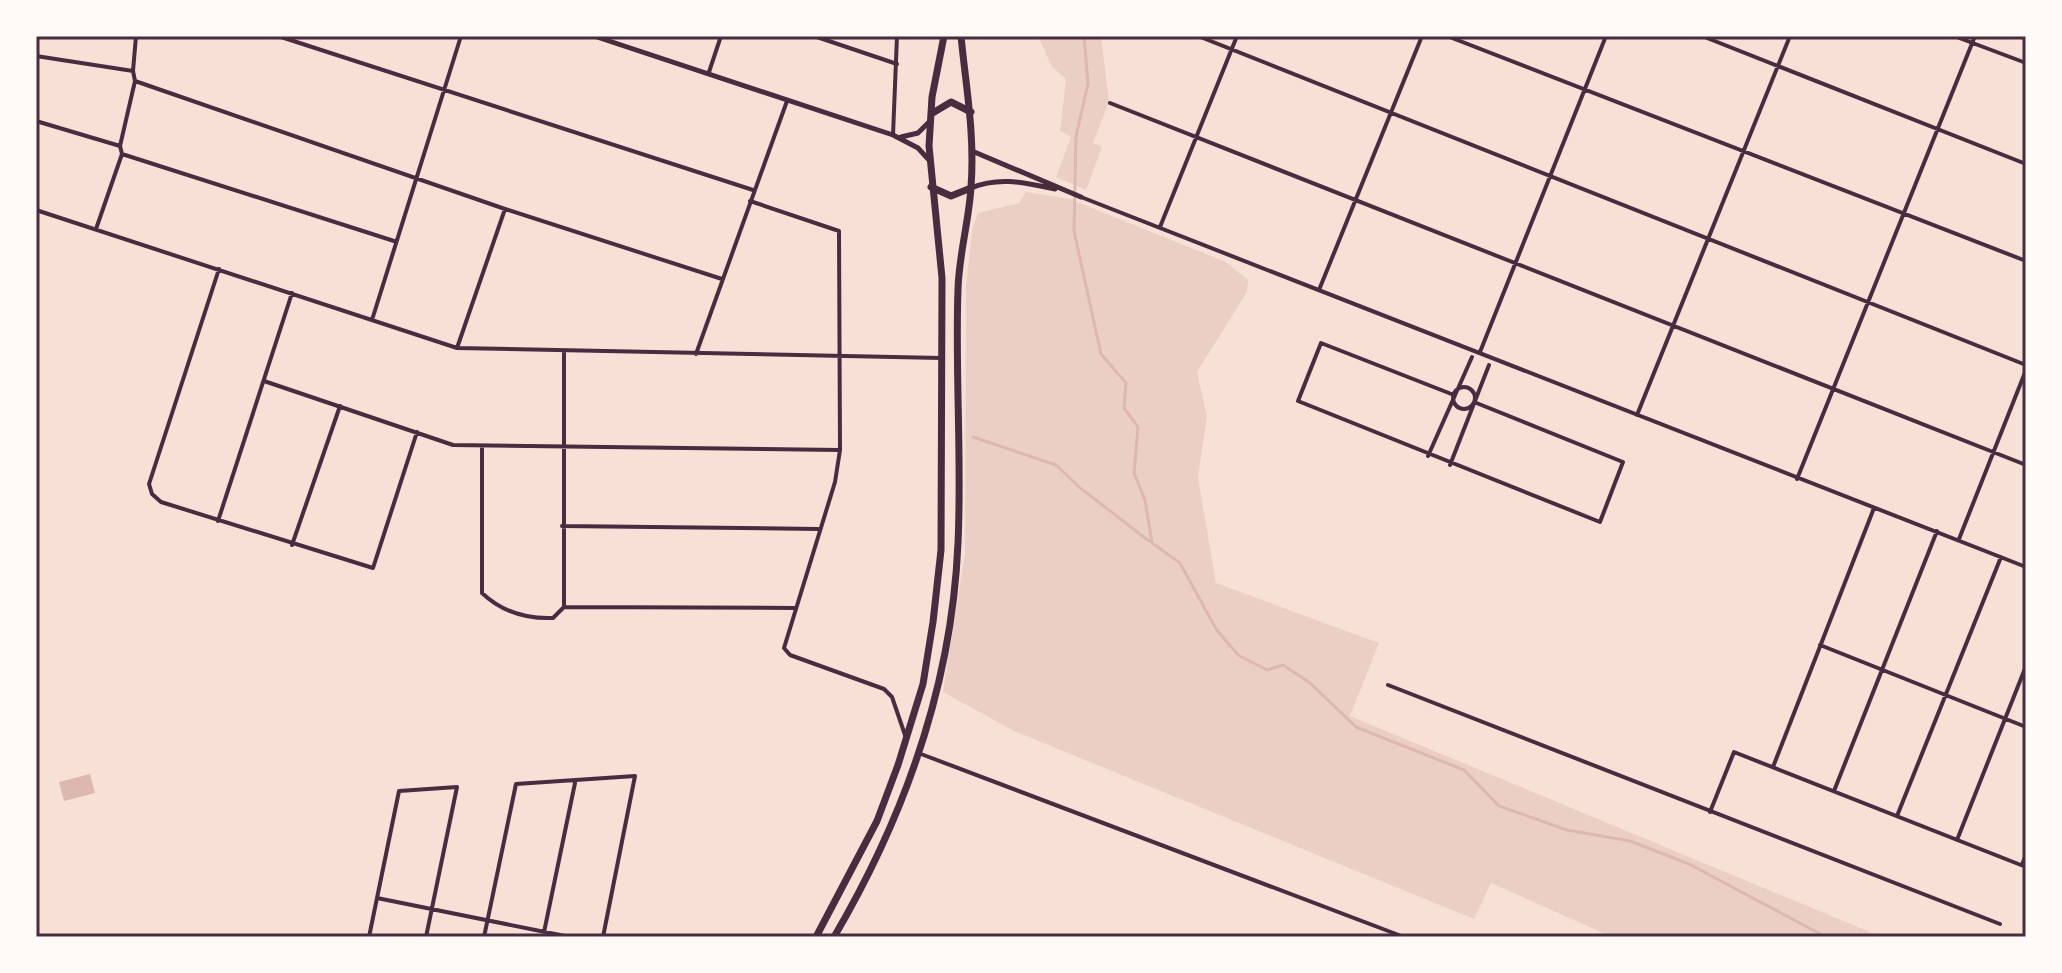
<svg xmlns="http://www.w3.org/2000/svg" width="2062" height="973" font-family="'Asap Condensed',sans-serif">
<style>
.green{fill:#ebcfc5}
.water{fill:#dcb8b0}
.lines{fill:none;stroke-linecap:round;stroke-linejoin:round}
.stream{stroke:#dcb8b0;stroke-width:3}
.minor{stroke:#4a2c40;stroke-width:4}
.tertiary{stroke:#4a2c40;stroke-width:5}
.primary{stroke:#4a2c40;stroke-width:7}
.neatline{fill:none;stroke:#4a2c40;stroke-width:3}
</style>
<rect width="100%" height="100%" fill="#f7e1d7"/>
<path class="green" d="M1038,36H1101L1109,102L1093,143L1102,147L1086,190L1056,177L1071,137L1060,131L1066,79L1052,67Z
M1026,192L1070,199L1226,262L1248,280L1247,292L1197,372L1207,416L1198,477L1216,583L1379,643L1350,716L1882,937H1612L1491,883L1474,919L1014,731L943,692L965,553L966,287L972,229L978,213L1019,203Z"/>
<path class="water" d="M90,774L95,793L64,801L59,782Z"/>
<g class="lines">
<path class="stream" d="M1084,36L1088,84L1076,136L1074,231L1101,354L1126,383L1124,408L1138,427L1134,473L1145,500L1152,543L1180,563L1216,629L1238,655L1267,670L1283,665L1310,683L1356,727L1464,770L1499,806L1567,830L1630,841L1689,864L1826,937
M973,437L1056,465L1079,487L1149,541"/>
<path class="minor" d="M278,36L753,190
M814,36L897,64
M1198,36L2026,365
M1447,36L2026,261
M1702,36L2026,164
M1954,36L2026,63
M36,56L133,71L136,36
M133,71L135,81L505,209L722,279
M709,72L721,36
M1110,103L2026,465
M36,121L120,146L122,154
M893,135L897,36
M120,146L135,81
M122,154L394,241
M1081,197L2026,567
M750,201L839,231L840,450L835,482L784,648L790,655L884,689L892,697L905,735
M36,210L457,348L941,358
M1160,227L1237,36
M96,229L122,154
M219,269L149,484L152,494L161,502L373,568L417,432
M1319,290L1422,36
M372,320L461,36
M457,348L505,209
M564,352V607
M1480,352L1606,36
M696,354L787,101
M264,381L453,445L840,450
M1453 398a11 11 0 1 1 22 0a11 11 0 1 1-22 0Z
M1454,395L1321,343L1298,401L1600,522L1623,462L1474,402
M1637,415L1790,36
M482,446V593C502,612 527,619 553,618L564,607
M1428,456L1472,357
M1450,465L1489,365
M1797,479L1975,36
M218,521L292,293
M562,526L818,529
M1959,539L2026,370
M292,545L340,406
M564,607L795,608
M1820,645L2026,727
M1388,685L2000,924
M921,754L1404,937
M1773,767L1874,508
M1834,791L1937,531
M1710,812L1734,752L2026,867
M1897,816L2001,557
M1957,840L2026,666
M2022,865L2026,854
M377,898L570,937
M369,937L399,791L457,787L426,937
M484,937L516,784L635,776L603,937
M543,937L575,783"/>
<path class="tertiary" d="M594,36L893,135L918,148L929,160
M901,137L918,133L929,122
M972,151L1081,197
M971,188C1000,176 1025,183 1055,189"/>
<path class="primary" d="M931,114L951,102L971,112
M931,187L951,196L971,188
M816,937L877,821L898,765L923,684L933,622L941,550L942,278L929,146L932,97L944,36
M834,937C905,816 952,685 958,543C962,458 955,373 958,289C959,254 969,221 971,187C975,134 966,88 961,36"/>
</g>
<rect width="2062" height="973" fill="none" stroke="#fffaf5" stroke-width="76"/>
<rect x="38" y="38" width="1986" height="897" class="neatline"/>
</svg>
